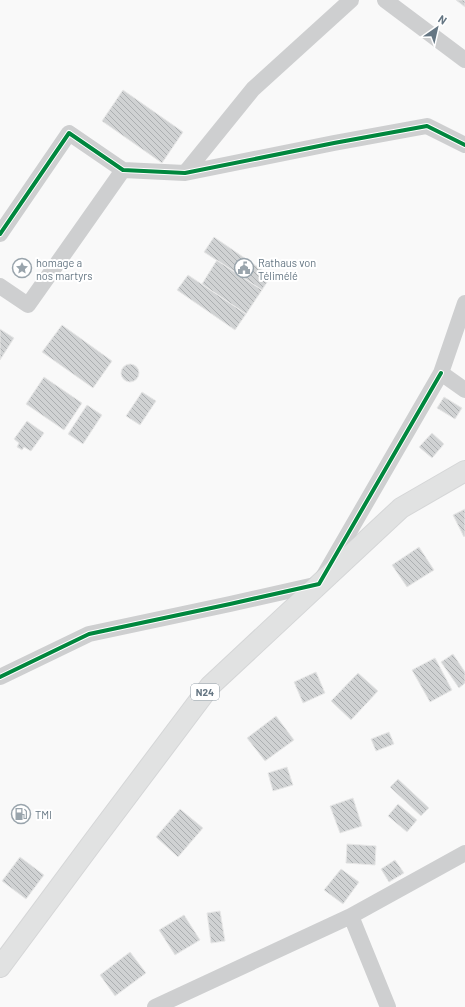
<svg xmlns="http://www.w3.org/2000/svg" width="465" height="1007" font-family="Barlow,sans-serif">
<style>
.building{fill:url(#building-back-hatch);stroke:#e8e8e8}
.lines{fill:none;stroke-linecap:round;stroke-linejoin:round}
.major-casing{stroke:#d5d6d7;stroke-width:22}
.minor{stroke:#cecfd0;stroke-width:16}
.major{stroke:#e1e2e2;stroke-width:20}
.cycleway-casing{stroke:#fff;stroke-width:6}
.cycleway{stroke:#00873e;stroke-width:4}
.labels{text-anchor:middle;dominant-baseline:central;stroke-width:4;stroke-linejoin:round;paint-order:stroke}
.shield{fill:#fff;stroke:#939fa8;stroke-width:1}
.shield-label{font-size:10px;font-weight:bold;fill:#657683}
.poi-label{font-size:11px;fill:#657683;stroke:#fff;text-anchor:start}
</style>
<defs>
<pattern id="building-back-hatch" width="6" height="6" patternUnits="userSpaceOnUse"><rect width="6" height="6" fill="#d0d2d3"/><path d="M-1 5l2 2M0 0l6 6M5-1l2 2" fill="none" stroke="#acafb1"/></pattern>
</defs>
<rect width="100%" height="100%" fill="#f9f9f9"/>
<path class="building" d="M456,0H465V7Z
M123,90L183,132L162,163L102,121Z
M214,237L271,276L262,290L204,252Z
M217,260L262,290L246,314L202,284Z
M188,275L246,314L235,330L177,290Z
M62,325L112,361L93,388L42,352Z
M0,329L14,338L0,360Z
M121 373a9 9 0 1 1 18 0a9 9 0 1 1-18 0Z
M44,377L82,403L64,430L26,404Z
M142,392L156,401L140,425L126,416Z
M444,397L462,408L455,419L437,408Z
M87,405L102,415L83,444L68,434Z
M27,421L44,433L31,451L24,447L22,450L17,447L19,443L14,439Z
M432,433L444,444L432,458L419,447Z
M465,509V536L464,537L453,515Z
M419,547L434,570L407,587L392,565Z
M453,654L465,672V683L459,688L441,662Z
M435,658L452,690L430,702L412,670Z
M316,672L325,693L303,703L294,682Z
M358,673L378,691L351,720L331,701Z
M276,716L294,740L265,761L247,738Z
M389,732L394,744L376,751L371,739Z
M287,767L293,785L273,791L268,773Z
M398,779L429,808L421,816L390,787Z
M353,798L362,826L340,833L330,806Z
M398,804L417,820L407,832L388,816Z
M180,809L203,828L178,857L156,837Z
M347,844L376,846L375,865L346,863Z
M20,857L44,875L26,899L2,881Z
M395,860L404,873L389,882L381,869Z
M341,869L359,882L343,904L324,890Z
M220,911L225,941L211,943L207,913Z
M184,915L200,940L175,955L159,930Z
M130,952L146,973L115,996L100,975Z"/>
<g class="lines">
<defs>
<path id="major" d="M0,967L95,839L210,686L401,508L465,471"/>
</defs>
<use href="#major" class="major-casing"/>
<path class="minor" d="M385,0L465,60
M185,173L253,89L351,0
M0,234L69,133L123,170L185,173L334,143L427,126L465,145
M0,286L28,305L123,170
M465,303L441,373L465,390
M0,677L89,634L230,604L319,584L441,373
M351,916L388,1007
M155,1007L351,916L465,853"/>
<use href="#major" class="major"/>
<defs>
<path id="cycleway" d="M0,234L69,133L123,170L185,173L334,143L427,126L465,145
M0,677L89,634L230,604L319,584L441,373"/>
</defs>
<use href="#cycleway" class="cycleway-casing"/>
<use href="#cycleway" class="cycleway"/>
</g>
<defs>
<symbol id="sight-ring" viewBox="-11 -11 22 22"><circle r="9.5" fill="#fff" stroke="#99a4ac" stroke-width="1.5"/><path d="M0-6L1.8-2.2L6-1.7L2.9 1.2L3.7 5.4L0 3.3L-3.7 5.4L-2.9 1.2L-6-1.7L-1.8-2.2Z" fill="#99a4ac"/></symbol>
<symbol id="civic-ring" viewBox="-11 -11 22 22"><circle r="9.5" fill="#fff" stroke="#99a4ac" stroke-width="1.5"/><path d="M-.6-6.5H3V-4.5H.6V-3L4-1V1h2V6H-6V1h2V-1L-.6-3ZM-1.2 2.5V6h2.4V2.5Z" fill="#99a4ac"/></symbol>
<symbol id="fuel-ring" viewBox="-11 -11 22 22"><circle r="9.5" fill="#fff" stroke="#99a4ac" stroke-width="1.5"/><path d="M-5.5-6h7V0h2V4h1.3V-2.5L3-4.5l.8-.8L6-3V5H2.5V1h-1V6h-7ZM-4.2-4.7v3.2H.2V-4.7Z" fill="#99a4ac"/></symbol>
</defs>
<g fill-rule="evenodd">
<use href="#sight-ring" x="11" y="257" width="22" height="22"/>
<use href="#civic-ring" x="233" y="257" width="22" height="22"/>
<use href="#fuel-ring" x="10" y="803" width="22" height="22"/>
</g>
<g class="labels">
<rect class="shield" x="191" y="684" width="28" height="16" rx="3"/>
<g class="shield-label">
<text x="205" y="692">N24</text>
</g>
<g class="poi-label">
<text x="36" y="262">homage a<tspan x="36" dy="13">nos martyrs</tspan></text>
<text x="258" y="262">Rathaus von<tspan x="258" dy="13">Télimélé</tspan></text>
<text x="35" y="814">TMI</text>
</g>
</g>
<g transform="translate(437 28) rotate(34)" stroke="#ffffff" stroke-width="3" paint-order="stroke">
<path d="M0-3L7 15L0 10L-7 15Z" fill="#657683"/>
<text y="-6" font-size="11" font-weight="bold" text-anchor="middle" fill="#657683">N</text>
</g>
</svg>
